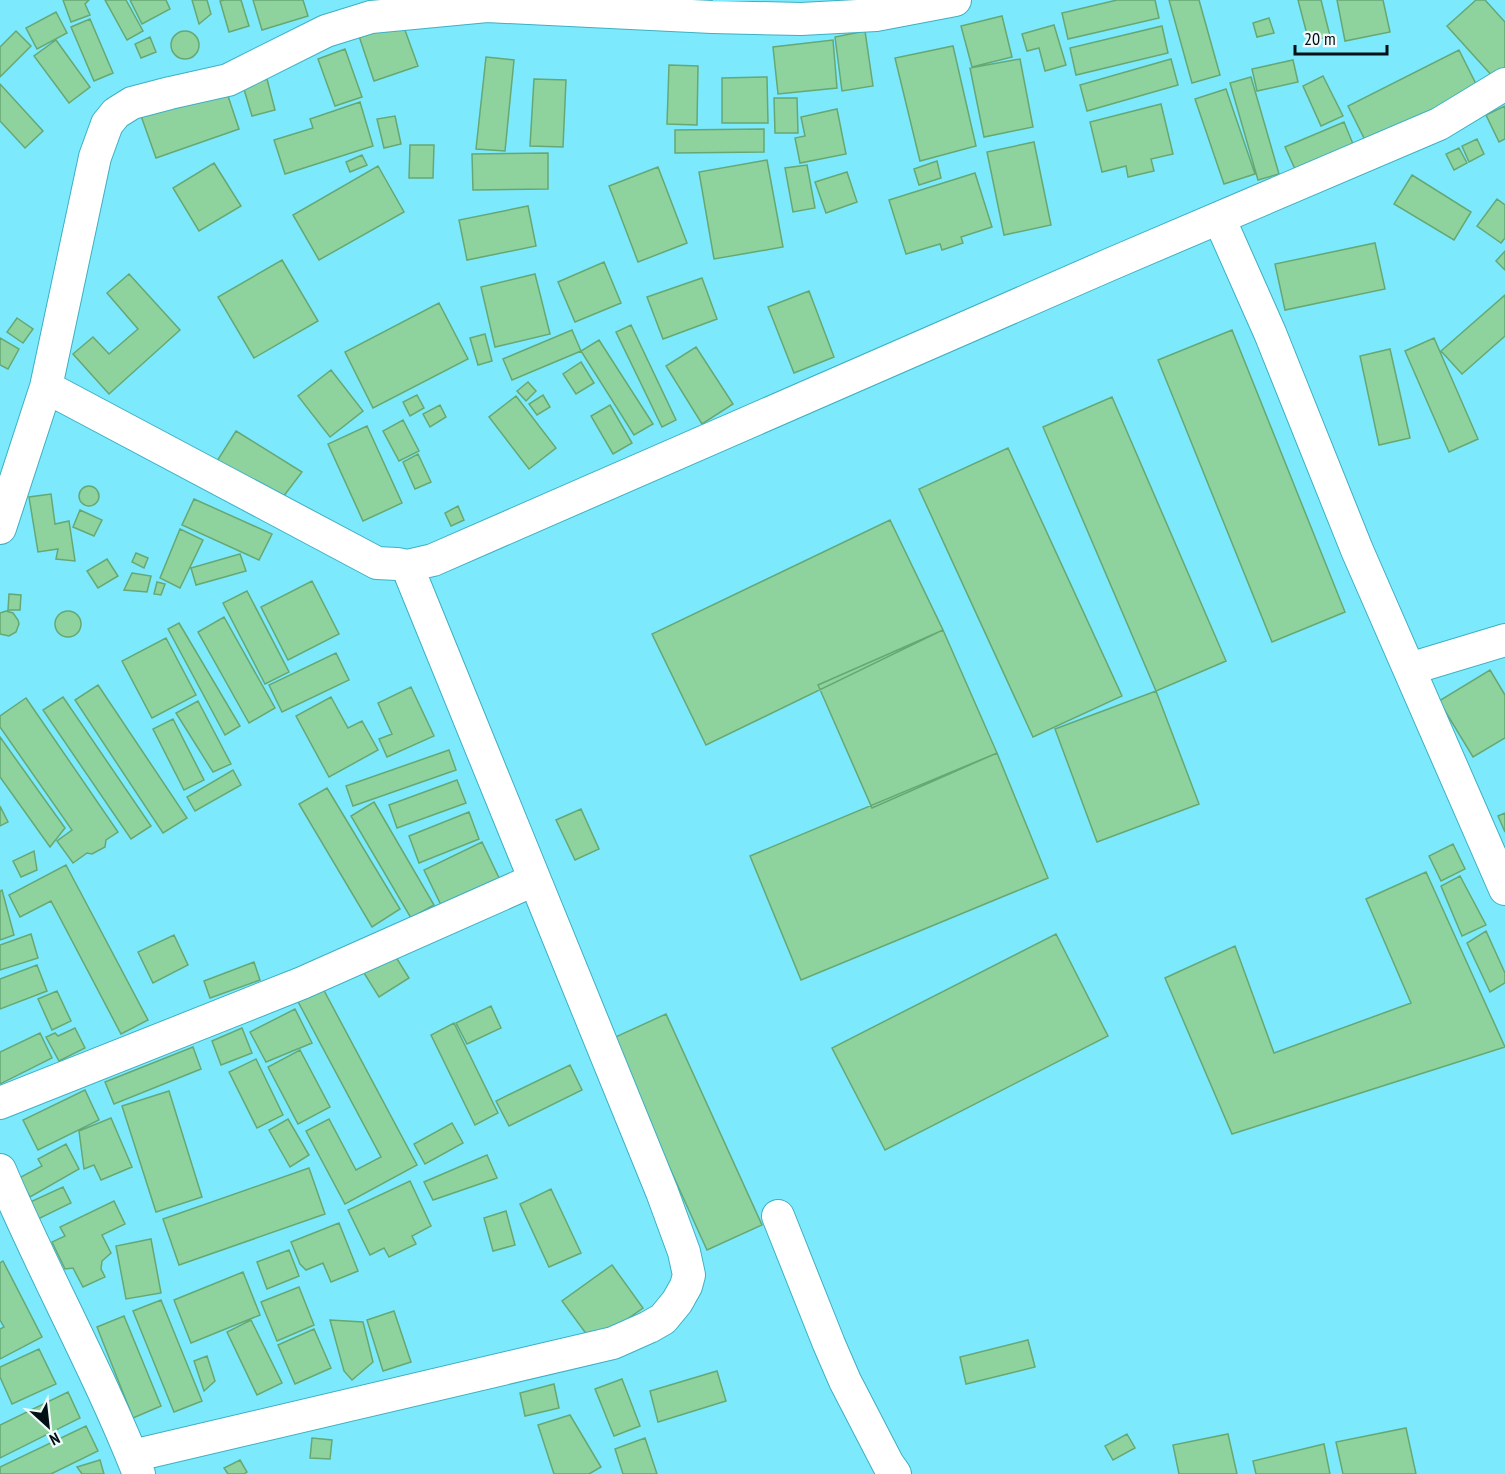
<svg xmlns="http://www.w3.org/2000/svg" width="1505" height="1474" font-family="'PT Sans Narrow',sans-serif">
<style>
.building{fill:#8ed39d;stroke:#65a874;stroke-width:1.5}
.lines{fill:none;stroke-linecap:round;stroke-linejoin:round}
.minor-casing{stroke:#3db0c2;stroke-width:34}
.minor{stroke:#fff;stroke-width:32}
</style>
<rect width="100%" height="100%" fill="#7de9fd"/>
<path class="building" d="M63,0H89L85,4L90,15L71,22Z
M105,0H126L143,31L127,40Z
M130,0H166L170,9L142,24Z
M192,0H207L211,14L199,24Z
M224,0H241L249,26L229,32L220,1Z
M253,0H303L308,16L262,30Z
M1117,0H1155L1159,18L1068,39L1062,13Z
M1169,0H1199L1220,75L1192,83Z
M1298,0H1321L1330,36L1309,42Z
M1337,0H1383L1390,32L1345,41Z
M1476,0H1485L1505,22V68L1494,78L1447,26Z
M56,12L67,33L37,49L26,28Z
M1002,16L1012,57L972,67L961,26Z
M1269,18L1274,33L1257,37L1253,23Z
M90,19L113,73L94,81L71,27Z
M402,22L418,66L374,81L359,36Z
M1054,25L1066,65L1045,71L1039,48L1027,51L1022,34Z
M1162,26L1168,53L1076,75L1070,48Z
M171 45a14 14 0 1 1 28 0a14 14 0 1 1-28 0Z
M16,31L31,46L0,77V47Z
M865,31L873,86L842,91L835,37Z
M150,37L156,52L141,58L135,44Z
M56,40L90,87L69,103L34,56Z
M833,40L837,88L778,94L773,47Z
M953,46L976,146L920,161L895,58Z
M345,49L362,97L335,106L318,59Z
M1459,50L1478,88L1367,144L1348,106Z
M486,57L514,60L505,151L476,149Z
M1020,59L1033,127L984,137L970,68Z
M1171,59L1178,85L1087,111L1080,85Z
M1293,60L1298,82L1257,91L1252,69Z
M669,65L698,66L697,125L667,124Z
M1323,76L1343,116L1321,126L1303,86Z
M767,77L768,123H722V78Z
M1251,77L1279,174L1258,180L1230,83Z
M267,79L275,110L252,116L243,86Z
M534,79L566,80L563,147L530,146Z
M0,84L43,131L25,148L0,121Z
M224,84L239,129L156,158L140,113Z
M1226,89L1255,174L1224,184L1195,99Z
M774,98H797L798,133H775Z
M360,102L373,146L285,174L274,140L313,128L310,119Z
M1161,104L1173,154L1151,159L1154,171L1128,177L1126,166L1102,172L1090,122Z
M1505,106V139L1499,142L1486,115Z
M837,109L846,154L800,163L795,138L805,136L801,117Z
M395,116L401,144L384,148L377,119Z
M1344,122L1353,144L1295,169L1285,147Z
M764,129V152L675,153V130Z
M1477,139L1484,154L1469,162L1462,146Z
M1034,142L1051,225L1004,235L987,152Z
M410,145H434L433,178H409Z
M1459,148L1467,163L1454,170L1446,154Z
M548,153V189L473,190L472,154Z
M362,155L367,165L350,172L346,162Z
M767,160L783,247L714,259L699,172Z
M937,161L941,178L919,185L914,169Z
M214,163L241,206L199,231L173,188Z
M807,165L815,208L793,212L785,168Z
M378,166L404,212L319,260L293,215Z
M658,167L687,243L638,262L609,186Z
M847,172L857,202L826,213L815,182Z
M975,173L992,227L961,237L963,243L942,250L940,244L906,254L889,200Z
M1412,175L1471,212L1454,240L1394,204Z
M1497,199L1505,205V238L1501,243L1477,226Z
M528,206L536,246L467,260L459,220Z
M1375,243L1385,289L1285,310L1275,264Z
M1505,251V270L1496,261Z
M282,260L318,321L254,358L218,297Z
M604,262L621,303L575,322L558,282Z
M129,274L180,330L109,394L73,354L93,337L109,354L138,329L107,293Z
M535,274L550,334L495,347L481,287Z
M702,278L717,319L663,339L647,297Z
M809,291L834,357L794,373L768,307Z
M1505,295V336L1462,374L1441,351Z
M439,303L468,359L373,408L345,352Z
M17,318L33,329L23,343L7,332Z
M631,325L676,420L662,427L616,332Z
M572,330L581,351L512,380L503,359Z
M1232,330L1345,612L1272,642L1158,360Z
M485,334L492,361L478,365L470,338Z
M0,338L19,349L8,369L0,365Z
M1434,338L1478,439L1449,452L1405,351Z
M599,340L653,424L634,435L581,351Z
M696,347L733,404L702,424L666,366Z
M1390,349L1410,438L1379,445L1360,356Z
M581,362L594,383L576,394L563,374Z
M331,370L363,411L330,437L298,396Z
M528,382L536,391L526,401L517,391Z
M417,395L424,408L410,416L403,402Z
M543,395L550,407L537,415L529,404Z
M516,396L556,448L529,469L489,417Z
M1112,397L1226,661L1156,691L1043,427Z
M440,405L446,417L430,427L423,414Z
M610,405L632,443L613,454L591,416Z
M403,420L419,451L399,461L383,431Z
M367,426L402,503L363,521L328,444Z
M236,431L302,472L283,497L217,461Z
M1008,448L1122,696L1033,737L919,489Z
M418,454L431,482L415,489L403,462Z
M79 496a10 10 0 1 1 20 0a10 10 0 1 1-20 0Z
M51,494L55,524L69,521L75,561L56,559L58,549L38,552L29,497Z
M194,499L272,534L259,560L182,525Z
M458,506L464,520L451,526L445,513Z
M80,510L102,520L94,536L73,527Z
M890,520L943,630L706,745L652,634Z
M180,529L203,540L180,588L160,578Z
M136,553L148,558L144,568L132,562Z
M240,554L246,571L196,585L191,568Z
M107,559L118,576L98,588L87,571Z
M132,573L151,576L147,592L124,590Z
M312,581L339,634L288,660L261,607Z
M157,582L165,584L161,595L154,594Z
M247,591L289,672L265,684L223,603Z
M9,594L21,595L20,610H8Z
M6,611L13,613L18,620L19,624L16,632L9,636L0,634V613Z
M55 624a13 13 0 1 1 26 0a13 13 0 1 1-26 0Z
M224,617L275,708L249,723L198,632Z
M179,623L240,726L225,735L168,629Z
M943,630L997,753L872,808L818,685Z
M166,638L196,695L152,718L122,661Z
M336,653L349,680L282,712L269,685Z
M1490,670L1505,695V738L1473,757L1439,701Z
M98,685L187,818L163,833L75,700Z
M411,687L434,736L387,757L379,739L392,734L378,703Z
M1156,691L1199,804L1097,842L1055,729Z
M63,697L151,826L131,839L43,710Z
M331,697L348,728L362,721L378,750L329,777L296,716Z
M26,698L118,832L106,840L105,847L92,854L87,853L73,863L57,841L72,830L0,727V716Z
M198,701L231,764L213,772L176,713Z
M173,719L204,780L184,790L153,729Z
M0,737L65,828L50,847L0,777Z
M449,750L456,770L353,806L346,786Z
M997,753L1048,878L801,980L750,856Z
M233,770L241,785L195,811L187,797Z
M457,780L466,803L397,828L389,805Z
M327,788L400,909L372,927L299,804Z
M374,802L434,905L411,918L351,816Z
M0,806L8,822L0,826Z
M581,809L599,849L575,860L556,820Z
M469,812L479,839L419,863L409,836Z
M1505,813V832L1498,816Z
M482,842L500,880L442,907L424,870Z
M1453,844L1465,869L1441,881L1429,856Z
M34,851L37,870L21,877L13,861Z
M66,865L148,1020L121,1034L51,901L20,917L9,895Z
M1426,872L1505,1047L1232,1134L1165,978L1235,946L1274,1053L1411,1003L1366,899Z
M1460,876L1486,925L1462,936L1441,886Z
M2,890L14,935L0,940V891Z
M1486,931L1505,973V983L1490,992L1467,943Z
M31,934L38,958L0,970V945Z
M1056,934L1108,1036L885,1150L832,1048Z
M174,935L188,965L153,983L138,952Z
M394,954L409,978L379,997L364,973Z
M254,962L260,980L210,998L204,981Z
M37,965L47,991L0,1009V979Z
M320,983L417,1165L345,1204L306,1131L329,1119L356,1170L381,1157L295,996Z
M57,991L71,1021L52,1030L38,999Z
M491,1006L501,1028L467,1044L456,1023Z
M295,1009L312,1043L266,1062L250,1032Z
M666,1014L762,1225L707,1250L611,1039Z
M454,1023L498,1113L475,1125L431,1035Z
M75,1028L85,1048L59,1061L46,1037L55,1033L58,1036Z
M242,1028L252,1053L221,1065L212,1041Z
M40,1033L52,1058L0,1084V1052Z
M193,1047L201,1069L114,1104L105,1082Z
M300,1050L330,1107L298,1124L268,1067Z
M256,1059L283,1115L257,1128L229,1072Z
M570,1065L582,1090L509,1126L496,1101Z
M85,1090L99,1120L38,1150L23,1120Z
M169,1091L202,1197L156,1212L122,1106Z
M111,1118L132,1167L101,1180L94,1165L84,1169L79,1131Z
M288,1119L309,1155L290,1167L269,1130Z
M452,1123L463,1143L425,1164L414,1144Z
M66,1144L79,1169L30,1197L19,1178L42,1166L38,1159Z
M487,1155L497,1178L433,1200L424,1182Z
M309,1168L325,1214L179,1265L163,1219Z
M410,1181L431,1226L412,1236L416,1244L389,1257L384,1248L370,1255L348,1210Z
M63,1187L71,1203L36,1220L28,1203Z
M551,1189L581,1253L549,1267L520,1204Z
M114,1201L125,1224L102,1235L111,1253L102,1261L101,1269L105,1277L83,1287L73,1268L65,1269L52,1242L65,1236L60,1227Z
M506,1211L515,1245L493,1251L484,1218Z
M339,1223L358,1271L331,1282L323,1263L306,1270L300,1264L291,1242Z
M151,1239L161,1293L126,1299L116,1246Z
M289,1250L299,1276L267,1289L257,1262Z
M3,1261L42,1337L0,1359V1329L4,1327L0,1320V1263Z
M612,1265L643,1308L593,1343L562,1301Z
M243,1272L260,1315L191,1343L174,1300Z
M299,1287L314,1325L277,1341L261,1302Z
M161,1300L202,1401L174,1412L133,1311Z
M394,1311L411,1362L383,1371L367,1320Z
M124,1316L161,1406L133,1418L97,1327Z
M251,1320L282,1383L257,1395L227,1332Z
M330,1320L363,1322L373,1362L352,1380L344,1371Z
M314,1329L331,1368L295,1384L278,1345Z
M1028,1340L1035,1367L966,1384L960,1357Z
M39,1349L56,1384L12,1404L0,1377V1367Z
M207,1356L215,1381L204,1391L194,1361Z
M717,1371L726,1401L658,1422L650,1391Z
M622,1379L640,1426L614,1436L595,1389Z
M554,1384L559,1408L525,1416L520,1393Z
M68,1392L80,1418L0,1458V1425Z
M570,1415L601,1467L589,1474H554L538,1425Z
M86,1426L98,1451L51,1474H0V1467Z
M1406,1428L1416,1474H1343L1336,1442Z
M1127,1434L1135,1448L1113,1460L1105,1446Z
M1228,1434L1237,1474H1179L1173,1445Z
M312,1438L332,1440L330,1459L310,1458Z
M645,1438L657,1474H623L615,1449Z
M1324,1444L1330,1474H1256L1253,1461Z
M100,1460L104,1474H82L77,1467Z
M240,1460L247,1472L244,1474H228L224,1468Z"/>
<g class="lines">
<defs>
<path id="minor" d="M1219,218L1270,333L1357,550L1505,889
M46,387L377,563L397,564L407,566L433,560L1111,264L1439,124L1505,84
M0,528L46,387L95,157L107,124L116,113L132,103L170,93L228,80L326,31L371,17L487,6L712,17L801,19L876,15L955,0
M1409,669L1505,640
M0,1103L302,983L534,880
M0,1170C43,1272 98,1370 139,1474
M778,1216L829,1344L845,1381L888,1464L895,1474
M132,1456L613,1343L649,1327L663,1319L677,1302L686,1286L689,1275L684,1252L662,1192L407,566"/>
</defs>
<use href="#minor" class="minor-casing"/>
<use href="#minor" class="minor"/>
</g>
<g transform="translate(48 1426) rotate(153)" stroke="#f0fafb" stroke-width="4.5" paint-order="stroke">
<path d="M0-4.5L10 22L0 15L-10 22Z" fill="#001014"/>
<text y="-9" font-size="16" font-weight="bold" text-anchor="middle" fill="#001014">N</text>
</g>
<path d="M1295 45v9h92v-9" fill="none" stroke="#001014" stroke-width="3"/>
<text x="1304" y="45" font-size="18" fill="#001014" stroke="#f0fafb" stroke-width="4.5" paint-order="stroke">20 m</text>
</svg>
